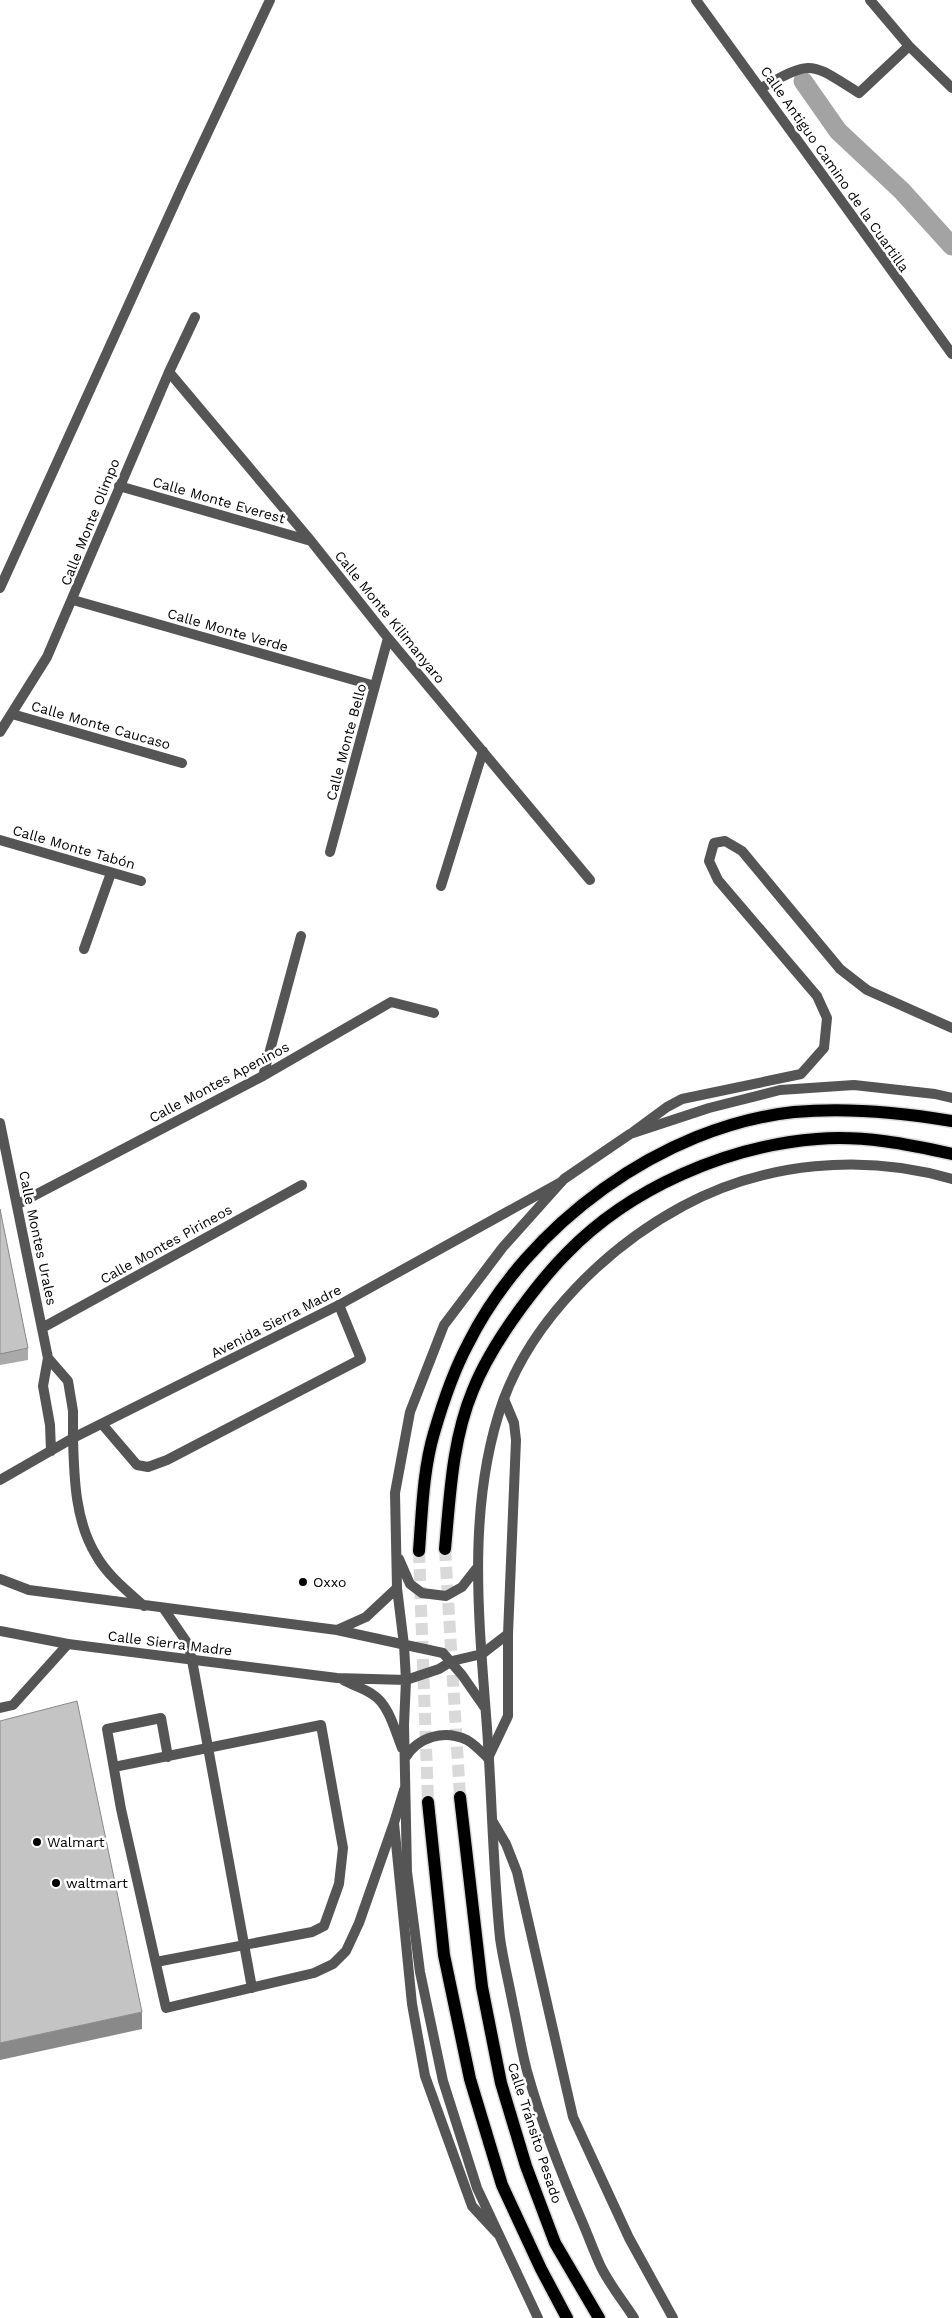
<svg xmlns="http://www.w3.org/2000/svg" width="952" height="2318" font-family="'Work Sans',sans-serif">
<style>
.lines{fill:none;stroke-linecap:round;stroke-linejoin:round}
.canal{stroke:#a3a3a3;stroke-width:19}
.primary-tunnel{stroke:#d9d9d9;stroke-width:12;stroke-dasharray:12 6;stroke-linecap:butt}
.primary-casing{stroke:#dbdbdb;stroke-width:15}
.service{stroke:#555;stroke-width:10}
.minor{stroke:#555;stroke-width:10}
.tertiary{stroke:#555;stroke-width:10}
.primary{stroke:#000;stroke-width:12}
.wall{fill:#a9a9a9}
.shaded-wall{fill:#898989}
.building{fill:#c4c4c4;stroke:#898989}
.poi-dot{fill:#000;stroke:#fff;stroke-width:2}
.labels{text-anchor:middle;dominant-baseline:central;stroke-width:5;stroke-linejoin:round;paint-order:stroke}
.street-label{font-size:14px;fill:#000;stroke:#fff}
.poi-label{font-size:14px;fill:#000;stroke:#fff;text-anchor:start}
</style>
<rect width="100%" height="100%" fill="#fff"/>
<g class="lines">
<path class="canal" d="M803,81L838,131L902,191L952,246"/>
<path class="primary-tunnel" d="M445,1549L460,1797
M419,1551L428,1802"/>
<defs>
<path id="primary" d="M445,1549C450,1496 452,1440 473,1390C485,1360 502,1334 521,1308C535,1289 550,1270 567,1253C630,1188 727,1146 817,1139C862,1135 908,1144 952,1154
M419,1551C422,1512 423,1470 434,1433C443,1402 453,1372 468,1344C527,1225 662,1126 794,1112C848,1107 899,1112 952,1121
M460,1797L482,1987L501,2083L526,2166L555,2243L599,2318
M428,1802L444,1955L470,2079L502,2185L541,2269L567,2318"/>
</defs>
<use href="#primary" class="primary-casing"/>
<path class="service" d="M102,1424L137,1465L148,1467L167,1460L361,1359L339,1305
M164,1609L188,1644L192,1660L252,1988
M482,1654L508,1634
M0,1708L13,1705L68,1644
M168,1757L161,1718L107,1729L121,1809L166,2008L314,1973L333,1964L346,1951L359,1923L394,1823
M488,1758L508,1716V1634L516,1440L514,1423L504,1399
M114,1767L321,1725L343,1848L339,1884L324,1926L312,1932L156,1962
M404,1790L394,1823L412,2004L425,2076L472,2206L497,2233
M493,1822L506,1844L517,1872L573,2117L629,2238L673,2318"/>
<path class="minor" d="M696,0L952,354
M870,0L909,46L952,88
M761,88C814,59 809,62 859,93L909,46
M169,372L311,541L388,638L590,880
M119,486L311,541
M0,588L183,185L270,0
M73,600L375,686
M12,714L182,763
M0,732L47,657L169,372L195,317
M0,840L141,881
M330,852L388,638
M441,886L483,751
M84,949L111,873
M263,1076L301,936
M0,1123L48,1358L43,1386L50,1425L51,1451
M633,1132L667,1107L682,1099L801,1074L824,1048L827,1018L817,996L718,880L709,861L714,843L725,841L742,851L840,969L867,990L952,1028
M18,1204L263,1076L391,1002L434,1013
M42,1328L302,1185
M48,1358L68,1381L73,1411V1438
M0,1480L73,1438L339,1305L561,1182"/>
<path class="tertiary" d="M73,1438C74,1477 75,1521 96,1555C107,1575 127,1591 144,1606
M399,1559L410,1584L422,1593L446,1596L462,1587L476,1569
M0,1579L29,1590L337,1630L443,1653L462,1675L485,1708
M337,1630L366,1617L397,1588
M0,1631L68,1644L337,1678L406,1680L439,1669L452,1661L482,1654
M343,1680C352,1685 363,1688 372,1694C389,1704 395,1731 402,1748
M405,1758C418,1737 444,1729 467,1740C474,1744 482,1752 488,1758
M538,2318L477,2188L443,2081L420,1972L407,1872L404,1725L406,1680L404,1645L397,1588L395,1493L410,1412L444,1325L503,1247L564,1179L630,1134L709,1108L780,1090L854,1085L935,1094L952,1098
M634,2318C623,2301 610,2285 601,2267C594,2252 588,2235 581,2219C560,2171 541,2121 527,2071C521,2049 518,2027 513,2005C509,1983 503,1960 500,1938C493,1869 492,1798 487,1728C479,1620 466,1506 503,1401C533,1319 607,1247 683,1206C764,1162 864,1153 952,1179"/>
<use href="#primary" class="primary"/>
</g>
<path class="wall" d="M0,1209L28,1348V1360L0,1365Z"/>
<path class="shaded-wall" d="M142,2012V2029L0,2060V2043Z"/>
<path class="building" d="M0,1209L28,1348L0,1354Z
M77,1701L142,2012L0,2043V1721Z"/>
<g class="poi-dot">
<circle cx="303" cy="1582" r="5"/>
<circle cx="37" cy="1842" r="5"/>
<circle cx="56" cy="1883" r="5"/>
</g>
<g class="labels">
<g class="street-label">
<text transform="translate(835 169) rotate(55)">Calle Antiguo Camino de la Cuartilla</text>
<text transform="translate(219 500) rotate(16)">Calle Monte Everest</text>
<text transform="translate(90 522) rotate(-68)">Calle Monte Olimpo</text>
<text transform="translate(390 617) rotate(51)">Calle Monte Kilimanyaro</text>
<text transform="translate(228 630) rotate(16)">Calle Monte Verde</text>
<text transform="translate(101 725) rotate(16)">Calle Monte Caucaso</text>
<text transform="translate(346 742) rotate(-75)">Calle Monte Bello</text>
<text transform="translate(74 847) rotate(16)">Calle Monte Tabón</text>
<text transform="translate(219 1082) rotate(-28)">Calle Montes Apeninos</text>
<text transform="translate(38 1238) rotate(78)">Calle Montes Urales</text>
<text transform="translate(166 1244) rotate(-29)">Calle Montes Pirineos</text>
<text transform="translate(276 1321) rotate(-27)">Avenida Sierra Madre</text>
<text transform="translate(170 1643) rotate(7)">Calle Sierra Madre</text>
<text transform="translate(535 2133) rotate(72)">Calle Tránsito Pesado</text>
</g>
<g class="poi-label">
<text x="313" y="1582">Oxxo</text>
<text x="47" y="1842">Walmart</text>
<text x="66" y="1883">waltmart</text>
</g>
</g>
</svg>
